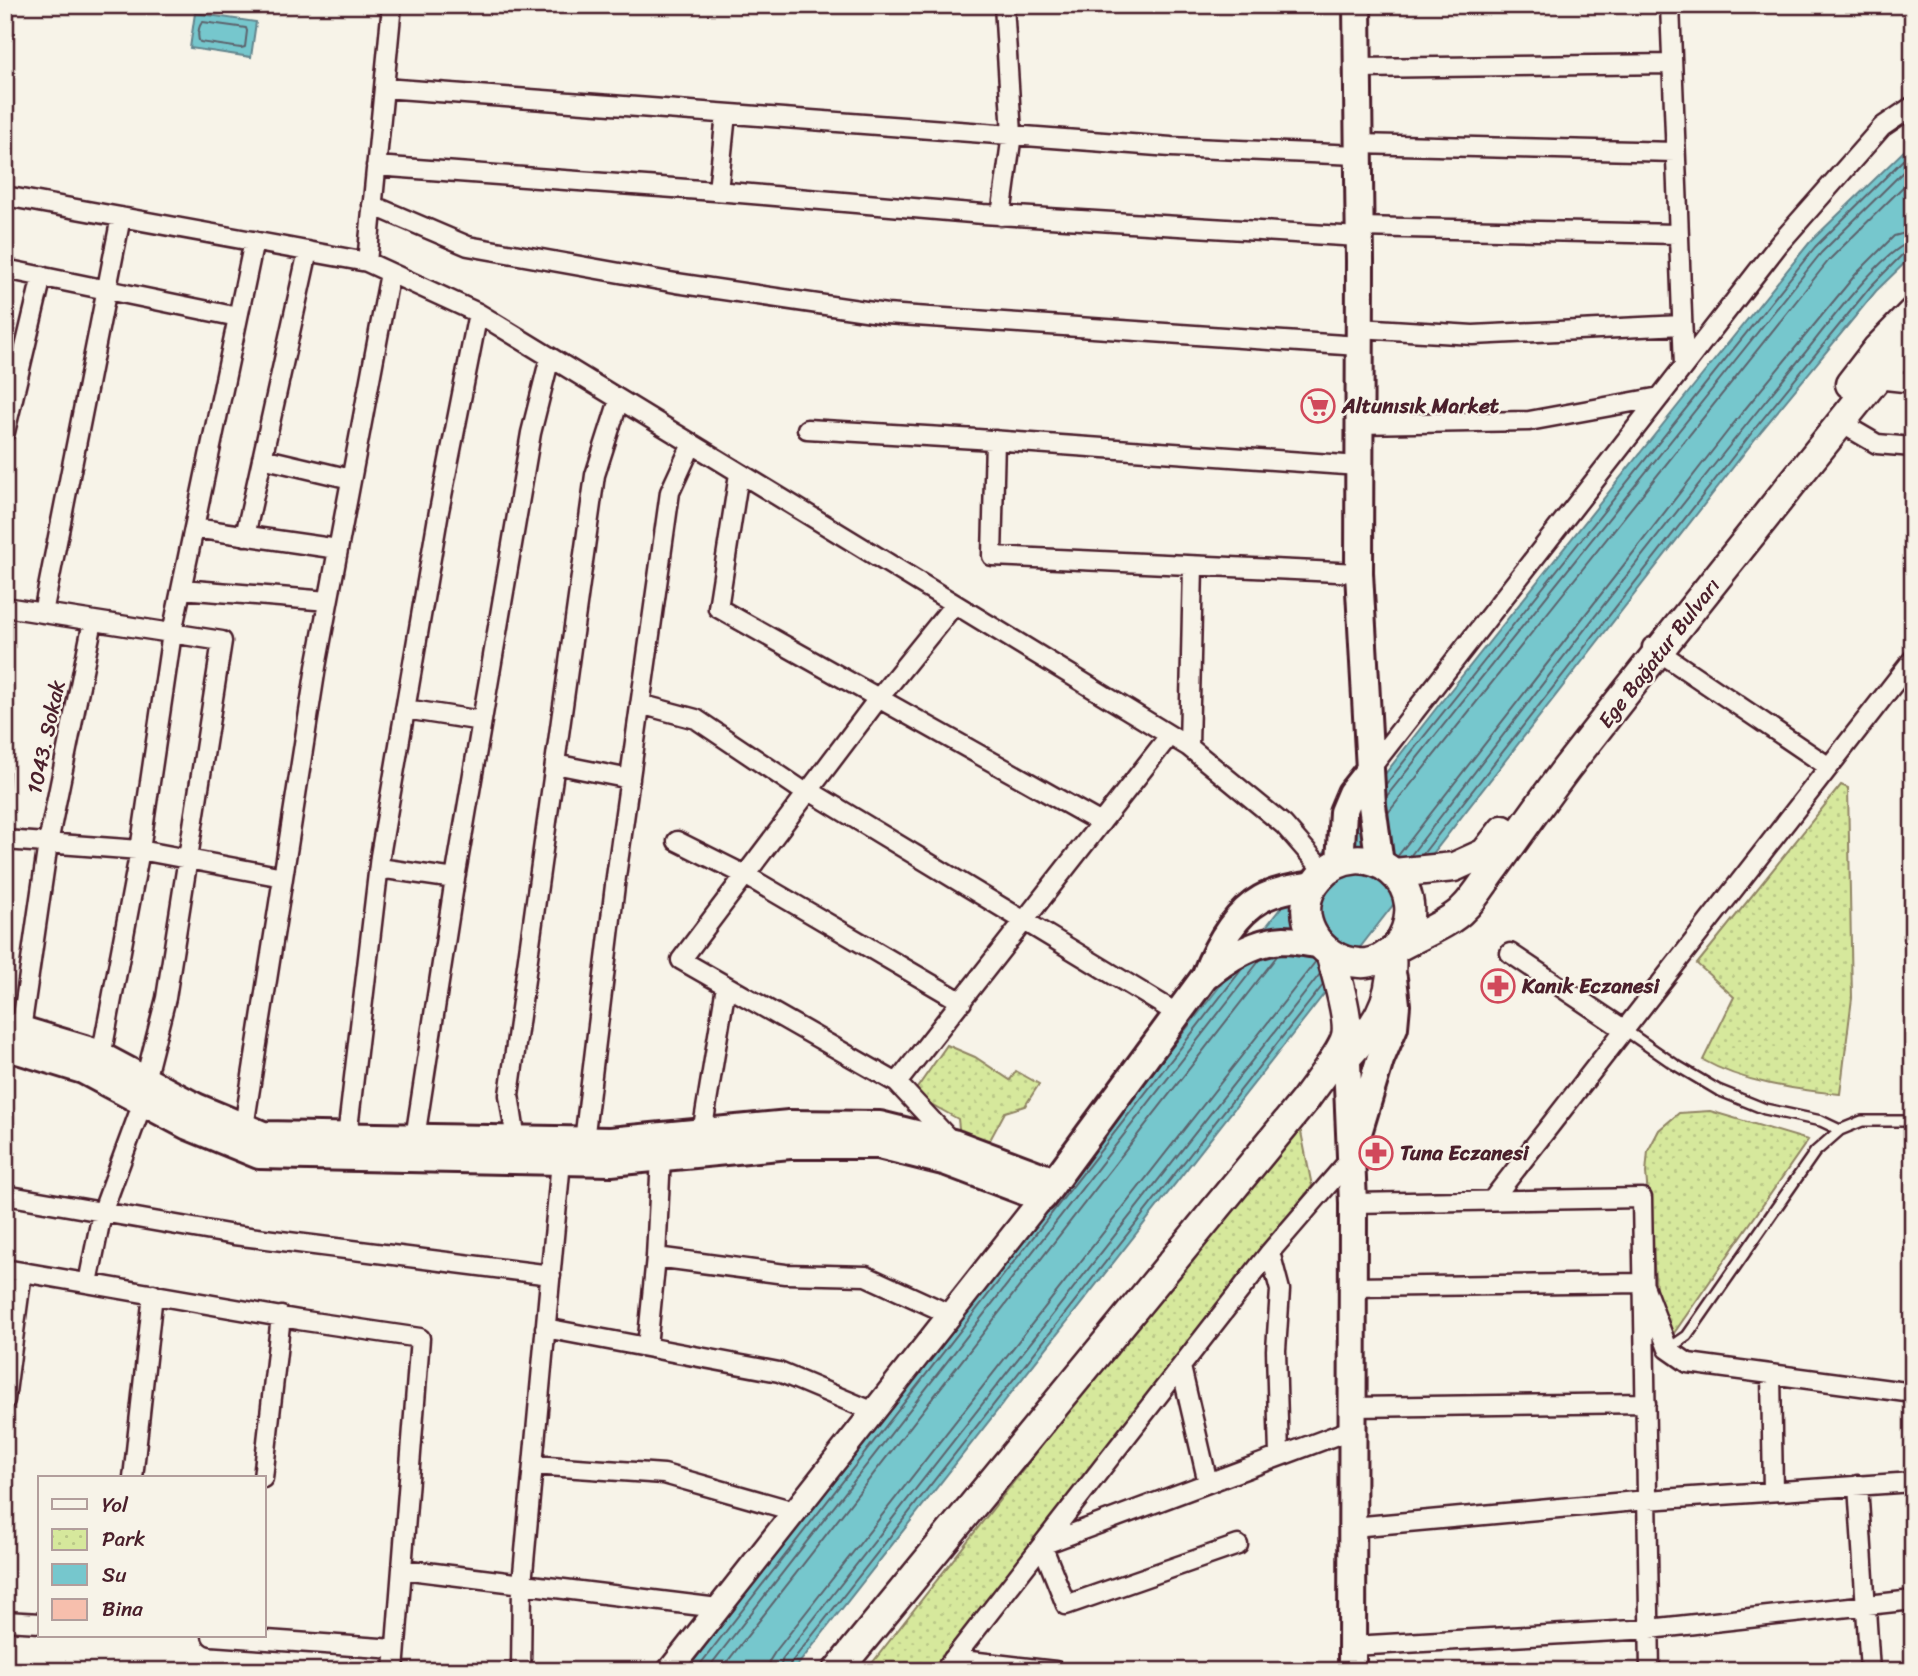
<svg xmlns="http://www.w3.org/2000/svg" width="1918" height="1676" font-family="Sriracha,sans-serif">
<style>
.park{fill:url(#park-dots);stroke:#908464;stroke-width:2}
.water{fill:#76c7cd;stroke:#64848c;stroke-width:2}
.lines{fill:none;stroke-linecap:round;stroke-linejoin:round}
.shore{stroke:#5c626c;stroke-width:2}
.building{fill:url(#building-cross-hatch);stroke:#4a1f2b;stroke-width:2}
.service-casing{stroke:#4a1f2b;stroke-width:14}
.minor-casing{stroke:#4a1f2b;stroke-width:23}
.tertiary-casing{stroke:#4a1f2b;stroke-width:28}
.secondary-casing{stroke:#4a1f2b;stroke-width:32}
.primary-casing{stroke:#4a1f2b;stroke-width:33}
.service{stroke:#f7f3e8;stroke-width:9}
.minor{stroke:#f7f3e8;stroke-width:18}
.tertiary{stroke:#f7f3e8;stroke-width:23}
.secondary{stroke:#f7f3e8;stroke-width:26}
.primary{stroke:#f7f3e8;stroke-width:28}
.labels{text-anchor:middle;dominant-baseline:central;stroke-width:5;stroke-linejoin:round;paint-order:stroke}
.poi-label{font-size:21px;font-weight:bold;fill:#4a1f2b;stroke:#f7f3e8;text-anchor:start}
.street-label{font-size:21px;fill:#4a1f2b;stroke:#f7f3e8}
</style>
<defs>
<pattern id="park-dots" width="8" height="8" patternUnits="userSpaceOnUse" patternTransform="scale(1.75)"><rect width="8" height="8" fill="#d6e89c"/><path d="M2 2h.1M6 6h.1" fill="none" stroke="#b9c787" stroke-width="1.8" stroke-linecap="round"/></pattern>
<pattern id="building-cross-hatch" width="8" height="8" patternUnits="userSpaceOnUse" patternTransform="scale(1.75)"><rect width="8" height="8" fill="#f7bfad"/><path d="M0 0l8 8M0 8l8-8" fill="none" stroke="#d5a495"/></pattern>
</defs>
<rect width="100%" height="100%" fill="#f7f3e8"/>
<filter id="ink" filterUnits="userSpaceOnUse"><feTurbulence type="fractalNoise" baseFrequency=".0143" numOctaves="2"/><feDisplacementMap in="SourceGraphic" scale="14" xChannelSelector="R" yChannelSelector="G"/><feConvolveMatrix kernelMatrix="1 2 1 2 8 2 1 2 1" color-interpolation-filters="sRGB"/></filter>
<g filter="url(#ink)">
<path class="park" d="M1841,785L1848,788L1852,998L1840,1094C1793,1089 1744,1083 1703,1060L1734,997L1697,964Z
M947,1045L975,1057L1010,1080L1016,1071L1039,1084L1025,1106L1005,1112L990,1140L960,1137L958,1119L913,1094Z
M1710,1111L1808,1140L1672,1336L1660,1335L1646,1173L1648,1151L1659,1130L1679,1113Z
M1296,1132H1301L1312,1186L934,1671H866L1152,1305Z"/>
<path class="water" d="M195,13L256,22L251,57L190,48Z
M1913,142V255L1876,291L1762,430L1299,1026L793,1671H686L1438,706L1696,383L1810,242Z"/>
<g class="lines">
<path class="shore" d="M203,22L246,28L247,31L245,47L241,48L200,42C197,38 198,25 203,22Z
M1386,784L1815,247L1913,150
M1386,797L1821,253L1913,162
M1388,813L1829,260L1913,177
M1423,854L1757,426L1871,286L1905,252L1913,250
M1411,855C1540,687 1669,518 1804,354C1822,332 1888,243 1913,242
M1397,857L1741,414L1856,274L1894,236L1913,231
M695,1671L1242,969
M706,1671L1260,960
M720,1671L1277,956
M769,1671L770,1660L775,1652L1316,961
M779,1671L783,1658L1320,974
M788,1671L790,1664L1323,985"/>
</g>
<path class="building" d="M5,772H9L6,829H5Z"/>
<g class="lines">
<defs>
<path id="service" d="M1625,1030L1674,1064L1718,1090L1765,1109L1821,1121L1840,1130
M1668,1349L1687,1336L1815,1152L1840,1130L1862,1121H1913"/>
<path id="minor" d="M1359,68L1672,64
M384,88L1171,147L1358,155
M1359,144L1675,152
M376,166L728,192L983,214L1359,237
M718,191L726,114
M5,196L367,262L478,313L1189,747L1284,825L1325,872
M372,205L468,246L676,283L886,314L1359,346
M1001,216L1012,134L1004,5
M1359,227L1677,234
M367,262L392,5
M5,269L238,317
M1359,328L1473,335L1682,325
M1684,366L1779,244L1882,127L1913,106
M1876,379L1913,383
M1841,423L1877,444L1913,447
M1358,424L1529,421L1660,397
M807,429L977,439L1359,466
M5,432L42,276
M995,440L992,556L1359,573
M262,458L351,479
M739,474L718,608L1101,823
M194,528L338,549
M245,536L308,251
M182,589L328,601
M5,607L222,641L166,998L145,1080
M43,613L121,217
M1652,647L1829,767
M640,704L696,719L806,793
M405,709L482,721
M1189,747L1193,566
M555,764L630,779
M1370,769L1684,366L1670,5
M808,790L1178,1014
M5,840L140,850L283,877
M677,841L745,875L962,1002
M379,868L455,879
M1510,953L1625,1030
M21,1030L48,843L93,621
M101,1057L140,850L172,633L254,241
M897,1083L1169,736
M244,1127L316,667L390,273
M702,1133L726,986
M347,1137L380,856L439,511L478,313
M415,1138L455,879L531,433L550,357
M516,1140L509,1095L595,475L619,400
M584,1141L616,877L670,492L692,444
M952,1142L897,1083L681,960L878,699L954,605
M5,1195L234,1235L551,1275
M1492,1200L1913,659
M1353,1203L1642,1198L1650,1671
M1270,1252L1280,1290L1276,1350L1279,1456
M656,1257L785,1274L866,1276L949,1314
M5,1269L299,1320L420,1338L394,1671
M88,1283L102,1213L143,1102
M1353,1287L1643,1283L1668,1349L1688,1363L1913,1393
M545,1328L779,1372L872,1411
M647,1347L656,1257L661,1157
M1181,1367L1208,1483
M1771,1374L1773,1491
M5,1400L22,1272
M1353,1407L1646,1403
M533,1465L664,1474L794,1511
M133,1478L153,1294
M263,1478L281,1316
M1858,1485L1870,1671
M1353,1527L1647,1500L1913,1482
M1238,1545L1066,1605L1042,1545L1353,1429
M402,1569L718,1608
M5,1621L40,1623
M212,1636L395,1649
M1352,1646L1650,1629L1913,1600
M953,1659L1055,1671
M521,1671L522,1584L561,1161
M944,1671L1270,1252L1351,1158"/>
<path id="tertiary" d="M669,1671L1042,1198"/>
<path id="secondary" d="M1357,5L1360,261L1359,573L1372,805L1380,864
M1340,863L1343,812L1351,793L1370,769
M1205,977C1216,948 1233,915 1261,899C1277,890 1296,888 1314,885
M5,1025L91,1051L196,1107L263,1135L610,1141L789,1124L880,1125L953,1143L1054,1181
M1346,1039L1353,1203L1352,1671
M5,1046L83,1070L188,1126L259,1155L611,1162L790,1145H878L947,1162L1042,1198L1204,978C1226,959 1254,941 1284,940C1295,940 1307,943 1318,944
M1357,1136L1380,1060L1394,1027L1396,1005L1393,978"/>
<path id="primary" d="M1850,384L1877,349L1913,312
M1394,873L1454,867L1485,853L1503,830
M1395,949C1442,885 1362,829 1319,878C1288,912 1318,961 1359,963C1366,964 1373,962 1380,959C1386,956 1392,951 1398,947C1415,937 1451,923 1463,909C1476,897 1485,880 1496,866C1519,834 1542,801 1566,769C1668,638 1772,508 1876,379L1913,342
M1341,1063C1374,1029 1395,1002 1391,952
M837,1671L1305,1100C1315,1085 1342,1053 1346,1036C1350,1019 1336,974 1331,956"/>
</defs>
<use href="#service" class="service-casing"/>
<use href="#minor" class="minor-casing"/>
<use href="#tertiary" class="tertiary-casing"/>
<use href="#secondary" class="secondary-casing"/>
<use href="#primary" class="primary-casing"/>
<use href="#service" class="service"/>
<use href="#minor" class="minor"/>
<use href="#tertiary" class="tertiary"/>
<use href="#secondary" class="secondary"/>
<use href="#primary" class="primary"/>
</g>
</g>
<defs>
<symbol id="supermarket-ring" viewBox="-11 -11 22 22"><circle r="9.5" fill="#f7f3e8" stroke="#d1495b" stroke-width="1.5"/><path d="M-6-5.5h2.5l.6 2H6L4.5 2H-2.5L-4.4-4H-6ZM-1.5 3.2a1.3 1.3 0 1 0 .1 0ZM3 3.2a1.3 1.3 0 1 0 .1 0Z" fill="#d1495b"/></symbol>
<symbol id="pharmacy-ring" viewBox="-11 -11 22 22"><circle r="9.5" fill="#f7f3e8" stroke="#d1495b" stroke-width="1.5"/><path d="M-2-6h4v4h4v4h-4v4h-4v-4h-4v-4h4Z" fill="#d1495b"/></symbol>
</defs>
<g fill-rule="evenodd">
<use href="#supermarket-ring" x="1299" y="387" width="38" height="38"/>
<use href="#pharmacy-ring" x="1479" y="967" width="38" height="38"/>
<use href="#pharmacy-ring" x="1357" y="1134" width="38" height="38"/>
</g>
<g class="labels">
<g class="poi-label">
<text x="1342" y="406">Altunısık Market</text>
<text x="1522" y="986">Kanık Eczanesi</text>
<text x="1400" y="1153">Tuna Eczanesi</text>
</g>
<g class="street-label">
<text transform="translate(1659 653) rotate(-52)">Ege Bağatur Bulvarı</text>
<text transform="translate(46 737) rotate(-78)">1043. Sokak</text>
</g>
</g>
<rect width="1918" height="1676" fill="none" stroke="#f7f3e8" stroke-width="28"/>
<rect x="14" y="14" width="1890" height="1648" fill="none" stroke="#4a1f2b" stroke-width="2.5" filter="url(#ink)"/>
<rect x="38" y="1476" width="228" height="161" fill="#f7f3e8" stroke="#b29e9c" stroke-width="2"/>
<rect x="52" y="1499" width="35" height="10" fill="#f7f3e8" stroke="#b29e9c" stroke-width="2"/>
<text x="102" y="1512" font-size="21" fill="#4a1f2b">Yol</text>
<rect x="52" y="1529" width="35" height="21" fill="url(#park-dots)" stroke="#b29e9c" stroke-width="2"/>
<text x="102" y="1546" font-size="21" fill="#4a1f2b">Park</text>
<rect x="52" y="1564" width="35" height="21" fill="#76c7cd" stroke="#b29e9c" stroke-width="2"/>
<text x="102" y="1582" font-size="21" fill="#4a1f2b">Su</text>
<rect x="52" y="1599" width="35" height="21" fill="#f7bfad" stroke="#b29e9c" stroke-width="2"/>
<text x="102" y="1616" font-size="21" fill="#4a1f2b">Bina</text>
</svg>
